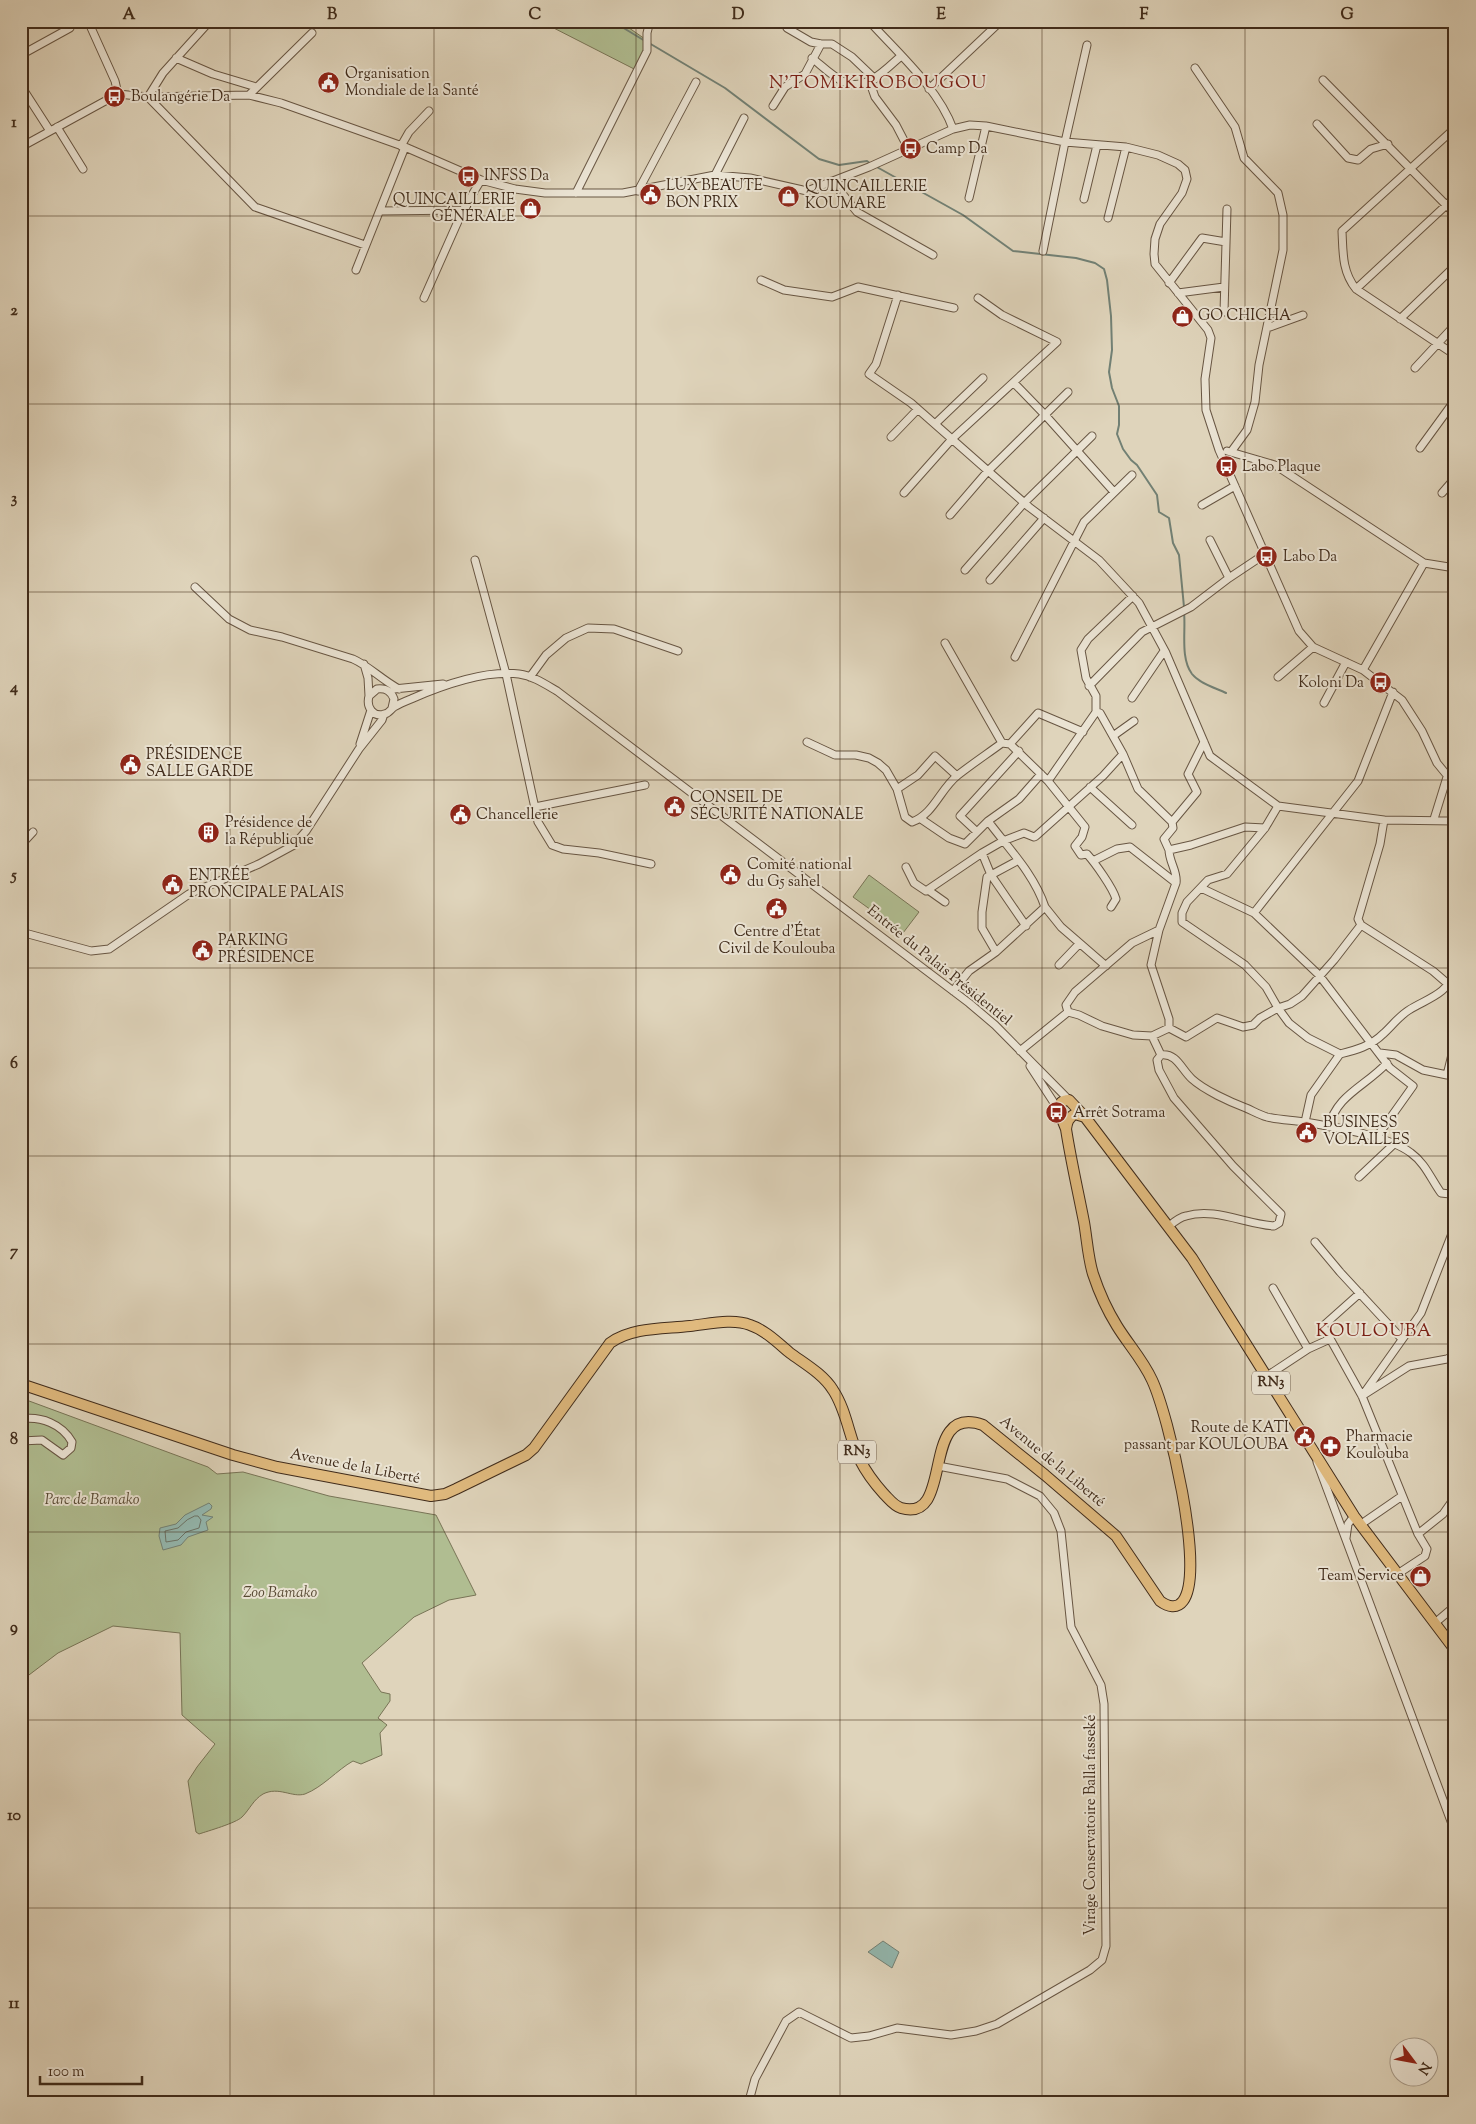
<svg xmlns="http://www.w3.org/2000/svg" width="1476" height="2124" font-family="'Sorts Mill Goudy',serif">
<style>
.green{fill:#b0bd91;stroke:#787456}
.water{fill:#93b8b0;stroke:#728074}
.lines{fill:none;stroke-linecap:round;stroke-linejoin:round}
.shore{stroke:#6a7266;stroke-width:1}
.stream{stroke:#728074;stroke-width:2}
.minor-casing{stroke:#685643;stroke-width:9}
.highway-casing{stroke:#412c1b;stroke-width:12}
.minor{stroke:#eae3d3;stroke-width:7}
.highway{stroke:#e0ba7e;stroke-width:10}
.grid{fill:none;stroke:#412c1b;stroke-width:1;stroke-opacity:0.55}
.labels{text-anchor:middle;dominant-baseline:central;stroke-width:4;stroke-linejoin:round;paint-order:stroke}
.shield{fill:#eae3d3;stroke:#746352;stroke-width:1}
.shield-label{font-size:14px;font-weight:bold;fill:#412c1b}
.poi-label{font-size:15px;fill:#412c1b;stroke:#eae3d3;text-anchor:start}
.street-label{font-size:15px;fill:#412c1b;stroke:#eae3d3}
.park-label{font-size:15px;font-style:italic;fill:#574933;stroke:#eae3d3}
.quarter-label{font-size:18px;letter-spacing:1px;fill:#7a1f14;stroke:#eae3d3}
.neatline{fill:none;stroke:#412c1b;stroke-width:2}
.grid-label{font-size:16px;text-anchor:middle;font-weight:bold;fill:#412c1b}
</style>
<rect width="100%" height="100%" fill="#dfd4bb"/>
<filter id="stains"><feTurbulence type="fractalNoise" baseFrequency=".004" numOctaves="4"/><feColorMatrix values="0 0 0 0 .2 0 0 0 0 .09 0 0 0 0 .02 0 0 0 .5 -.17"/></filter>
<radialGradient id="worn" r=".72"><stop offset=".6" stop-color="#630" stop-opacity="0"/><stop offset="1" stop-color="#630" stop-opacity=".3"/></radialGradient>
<path class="green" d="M540,21H619L645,39L648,52L638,71Z
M869,875L919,912L903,933L853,897Z
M21,1398L208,1467L217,1474L243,1472L329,1496L436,1515L476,1595L449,1600L414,1617L362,1663L381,1692L390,1694V1701L378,1718L387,1725L380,1733L382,1755L361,1764L353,1761C337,1770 323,1787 305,1794C292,1798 279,1786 263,1794C253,1800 250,1809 242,1817C236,1823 208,1831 199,1834L196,1832L195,1826L188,1781L197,1767L215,1744L182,1715L180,1633L113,1626L58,1653L21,1681Z"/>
<path class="water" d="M209,1503L212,1506L211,1509L202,1515L213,1517L206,1522L208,1530L188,1537L181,1545L163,1550L159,1536L160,1528L176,1524L185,1515Z
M883,1941L899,1952L892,1968L868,1952Z"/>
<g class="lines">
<path class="shore" d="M195,1516H198L201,1520L199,1528L186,1532L178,1540L166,1542L165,1531L178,1528L187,1520Z"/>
<path class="stream" d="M612,21L645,41
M649,43L725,88L819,159L839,165L867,161L871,164
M875,166L963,215L1013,251L1076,258L1095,263L1104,269L1107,280L1111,316L1112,350L1109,372L1112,388L1119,406V425L1117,434L1123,449L1131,460L1137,465L1157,495L1159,512L1169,518L1173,543L1179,555L1184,607
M1184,612C1186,631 1180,658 1192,674C1200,684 1216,688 1226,693"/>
<defs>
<path id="minor" d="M88,21L115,81L118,94
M210,21L163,73L148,97L255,207L365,245
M709,21H713
M756,21L762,24L767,21
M791,21L786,26L787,28L811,42L821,44H832L852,57L875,79
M869,21C897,52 939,89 953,129
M21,55L70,28
M176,58L213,74L256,87
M812,58C822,66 833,77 844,82C866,92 886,69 901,56
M1195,68L1235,127L1244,158L1278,193L1283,215V250L1259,365L1255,402L1247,430L1231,452
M869,80L875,97L896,125L909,150
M1323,80L1455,214
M21,86L50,131
M929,89L1001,21
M249,95L312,33
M773,106L785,87L805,74L821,44
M1317,124L1348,158L1358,160L1371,149L1388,144
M57,127L83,169
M1455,128L1342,231C1343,252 1342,272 1356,289L1455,355
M401,146L409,132L429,111
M21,147L118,94L148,97L249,95L281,103L346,126L405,147L481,180L515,189L545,193H623L715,175L750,178L807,191L869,167L953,129L970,125L986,126L1065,142L1126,147L1158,155L1178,164L1185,170L1187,179L1182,193L1160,224L1155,239L1154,254L1155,264L1208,330L1211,338L1205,379L1206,410L1219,450L1299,631L1313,647L1363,670L1402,700L1422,731L1437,763L1455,785
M715,175L744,118
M832,181L857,212L933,255
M638,191L696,82
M576,193L647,51V33L650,21
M969,198L986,126
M1084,199L1097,145
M380,211L463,210
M1108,218L1126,147
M1043,251L1065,142L1087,45
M356,270L405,147
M761,280L784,290L832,297L858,287L954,308
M1169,283L1202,238L1226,242
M1356,289L1455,197
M1178,293L1224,287
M898,295L876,364L869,374L911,403L1029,507L1099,560L1139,603L1166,653L1210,756L1278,806L1384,820L1455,821
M424,298L463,210L481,180
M1224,312L1227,209
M1400,319L1455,266
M1267,328L1303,315
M1415,368L1455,325
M1014,383L1046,416L1114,492
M935,424L983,378
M891,437L918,409
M1420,448L1455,400
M1227,451L1275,465L1424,563L1455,568
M904,493L952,439L1057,342L1002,315L978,298
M1442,493L1455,478
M1202,505L1235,486
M950,515L987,472L1068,392
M1210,540L1229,578
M475,560L506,674L538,822L552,845L563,849L599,853L651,864
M965,570L1024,503L1092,436
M990,580L1044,518
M195,587L229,619L250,630L282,637L353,659C369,666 382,680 399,689
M945,643L1002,743
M1015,657L1084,522L1132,475
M364,664L368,678L369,696
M1363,670L1424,563
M530,677L546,655L566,638L588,628L614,629L678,651
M1278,677L1313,647
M1089,686L1142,632L1191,607L1229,578L1265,554
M394,689L443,684
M1132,698L1164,651
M1324,703L1346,662
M392,708L394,699C391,691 386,688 377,689L369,696C366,707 373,718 385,714C389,713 391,709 394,707C399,704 406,701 411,699C441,686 486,670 519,674C533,676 545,684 557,691L969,1003L995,1025L1069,1100
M1096,712L1100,713L1123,754L1138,789L1172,822L1173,828L1164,839L1169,850
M1113,736L1134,721
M807,742L835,755H856L869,758L878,763L886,770L897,789L905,817L912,822C934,814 940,789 958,775C972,764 987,754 1002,743L1010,744L1038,713L1083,732
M360,744L371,710
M1010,744L1048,781L1085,827L1082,837L1075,846L1081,855L1087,854C1095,863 1113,888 1116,899L1111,907
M1048,781L1096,712V696L1086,678L1081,650L1088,639L1133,596
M1090,787L1132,825
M897,789L918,775L935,756L957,776
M1278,806L1265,828L1227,874L1208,880L1187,902L1182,913V922L1245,965L1266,987L1278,1008L1289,1023L1308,1038L1340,1054
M535,807L645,785
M921,819L949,838L965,844L988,821L1019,799L1041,774
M1434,819L1447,777
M1384,820L1380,844L1358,919L1361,925L1433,971L1455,990
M988,821C1009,849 1034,874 1045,907
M1454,821L1455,885
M1172,822L1197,792L1188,774L1204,742
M977,832L960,816L1019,751
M21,845L33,832
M1017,861L991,875L1026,926
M1093,861L1117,849L1130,847L1176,883
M906,867L914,883L926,891L982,853L1003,841L1024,833L1034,837L1036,836L1103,776L1123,754
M1201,888L1254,913L1319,975L1390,1068L1413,1086L1376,1138
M928,890L945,902
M1254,913L1358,781L1393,692
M21,932L91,951L109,949L189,894L259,864L294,845L306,831L359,749L382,720L384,714
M996,952L1045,907L1061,927L1106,966
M1059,965L1079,944
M953,991L969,971L996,952L982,928V912L987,877L991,875L982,853
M1068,1012L1066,1005L1075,992L1132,943L1159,930
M1169,1028V1019L1151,965L1159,930L1176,883C1178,872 1169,862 1169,850L1191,845L1245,827L1265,828
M1152,1036L1161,1055
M1020,1051L1068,1012L1079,1015L1102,1026L1133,1035L1152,1036L1169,1028L1186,1037L1217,1018L1243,1027L1253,1025L1260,1018L1278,1008L1290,1004L1302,996L1334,960L1361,925
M1380,1053L1396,1055L1423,1070L1447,1075L1455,1042
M1030,1066L1058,1109
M1305,1122L1311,1095L1340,1054C1356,1050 1371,1046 1383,1034C1391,1027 1399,1016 1409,1010C1428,998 1447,995 1455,971
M1329,1127C1336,1095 1366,1086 1387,1063
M1359,1177L1394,1144
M1169,1226C1174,1222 1180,1217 1186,1216C1214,1207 1245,1224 1274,1226L1279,1223L1281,1214L1233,1166L1174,1098L1159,1070L1157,1060L1161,1055C1177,1053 1181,1069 1192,1079C1204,1090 1230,1102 1246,1108C1253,1111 1260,1115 1267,1117C1279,1120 1293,1120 1305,1122C1334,1127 1389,1136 1411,1153C1425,1163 1431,1179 1441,1193L1450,1194L1455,1193
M1315,1242L1340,1272L1402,1339
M1273,1288L1308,1349
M1360,1293L1323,1326L1362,1396L1418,1534L1427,1549L1425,1556L1396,1575
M1267,1376L1308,1349L1330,1339
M1365,1394L1409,1366L1447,1359L1455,1355
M1362,1396L1421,1313L1455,1226
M21,1419C41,1416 62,1424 72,1442L71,1448L63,1455L42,1440L21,1441
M1317,1462L1455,1832
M1360,1525L1402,1496
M1418,1534L1443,1514L1455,1497
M1346,1538L1348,1524L1354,1516
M1435,1623L1455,1606
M749,2101L755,2079L786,2021L799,2012L851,2038L869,2036L897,2028L951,2035L976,2031L997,2024L1090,1970L1102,1960L1106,1946L1104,1704L1101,1685L1071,1627L1061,1531L1054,1513L1040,1496L1007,1479L938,1466"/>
<path id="highway" d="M1066,1129L1058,1109C1060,1103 1062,1100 1069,1100L1085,1117L1192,1258L1354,1516L1455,1650
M21,1384L233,1455L277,1467L431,1496L445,1494L456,1489L526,1455L534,1448L610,1343C632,1327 664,1329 690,1326C709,1324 733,1318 750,1325C765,1330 778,1343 790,1353C805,1364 823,1374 833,1390C847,1411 849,1438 860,1460C866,1472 875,1484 884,1494C889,1499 894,1506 901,1508C956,1524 918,1402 983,1425L1045,1475L1116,1536L1160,1601C1168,1607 1177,1609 1183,1601C1206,1571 1168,1414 1152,1380C1143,1360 1128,1344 1117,1326C1107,1310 1099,1292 1093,1274C1088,1258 1087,1239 1084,1222C1078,1191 1071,1161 1066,1129C1067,1122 1068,1118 1075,1114L1085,1117"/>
</defs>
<use href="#minor" class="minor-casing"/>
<use href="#highway" class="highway-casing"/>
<use href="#minor" class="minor"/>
<use href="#highway" class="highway"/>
</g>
<path class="grid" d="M230,21V2103M434,21V2103M636,21V2103M840,21V2103M1042,21V2103M1245,21V2103M21,216H1455M21,404H1455M21,592H1455M21,780H1455M21,968H1455M21,1156H1455M21,1344H1455M21,1532H1455M21,1720H1455M21,1908H1455"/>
<defs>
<symbol id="civic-disc" viewBox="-11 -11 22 22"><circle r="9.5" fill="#8f2418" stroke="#eae3d3"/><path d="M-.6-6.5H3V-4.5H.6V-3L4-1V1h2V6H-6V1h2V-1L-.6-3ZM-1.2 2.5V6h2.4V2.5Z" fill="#fff"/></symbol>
<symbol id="bus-disc" viewBox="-11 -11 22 22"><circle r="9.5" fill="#8f2418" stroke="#eae3d3"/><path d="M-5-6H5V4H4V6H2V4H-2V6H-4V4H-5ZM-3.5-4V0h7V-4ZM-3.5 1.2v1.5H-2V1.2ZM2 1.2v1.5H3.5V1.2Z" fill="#fff"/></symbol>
<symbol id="shop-disc" viewBox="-11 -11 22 22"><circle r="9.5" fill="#8f2418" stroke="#eae3d3"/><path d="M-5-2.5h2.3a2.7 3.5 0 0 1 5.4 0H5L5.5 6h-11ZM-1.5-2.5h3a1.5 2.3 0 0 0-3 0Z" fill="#fff"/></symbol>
<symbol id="building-disc" viewBox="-11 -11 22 22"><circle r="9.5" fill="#8f2418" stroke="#eae3d3"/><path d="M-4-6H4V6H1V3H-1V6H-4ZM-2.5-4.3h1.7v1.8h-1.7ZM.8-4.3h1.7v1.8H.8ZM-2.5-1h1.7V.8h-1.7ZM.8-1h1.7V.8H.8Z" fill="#fff"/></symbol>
<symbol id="pharmacy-disc" viewBox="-11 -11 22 22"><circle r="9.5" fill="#8f2418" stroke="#eae3d3"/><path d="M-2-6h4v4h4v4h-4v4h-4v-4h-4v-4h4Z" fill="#fff"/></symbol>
</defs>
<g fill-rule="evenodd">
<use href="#civic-disc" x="316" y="70" width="25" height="25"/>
<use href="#bus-disc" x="102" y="84" width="25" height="25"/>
<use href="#bus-disc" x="898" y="136" width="25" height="25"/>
<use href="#bus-disc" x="456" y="164" width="25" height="25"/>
<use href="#civic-disc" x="638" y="182" width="25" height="25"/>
<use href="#shop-disc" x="776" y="184" width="25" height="25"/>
<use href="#shop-disc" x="518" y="196" width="25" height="25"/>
<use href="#shop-disc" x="1170" y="304" width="25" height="25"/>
<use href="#bus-disc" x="1214" y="454" width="25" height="25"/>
<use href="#bus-disc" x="1254" y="544" width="25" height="25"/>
<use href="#bus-disc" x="1368" y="670" width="25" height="25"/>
<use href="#civic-disc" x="118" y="752" width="25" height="25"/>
<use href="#civic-disc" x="662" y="794" width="25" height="25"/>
<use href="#civic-disc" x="448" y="802" width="25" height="25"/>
<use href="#building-disc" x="196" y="820" width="25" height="25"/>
<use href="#civic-disc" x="718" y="862" width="25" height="25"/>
<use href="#civic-disc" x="160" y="872" width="25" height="25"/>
<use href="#civic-disc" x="764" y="896" width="25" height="25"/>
<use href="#civic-disc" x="190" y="938" width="25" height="25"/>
<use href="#bus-disc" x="1044" y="1100" width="25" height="25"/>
<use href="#civic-disc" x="1294" y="1120" width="25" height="25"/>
<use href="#civic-disc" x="1292" y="1424" width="25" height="25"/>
<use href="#pharmacy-disc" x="1318" y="1434" width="25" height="25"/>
<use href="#shop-disc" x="1408" y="1564" width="25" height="25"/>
</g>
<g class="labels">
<g class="shield">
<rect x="1252" y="1371.5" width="38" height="23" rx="4"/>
<rect x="838" y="1440.5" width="38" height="23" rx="4"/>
</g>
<g class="shield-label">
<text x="1271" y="1383">RN3</text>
<text x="857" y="1452">RN3</text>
</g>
<g class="poi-label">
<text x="345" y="74">Organisation<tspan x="345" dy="17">Mondiale de la Santé</tspan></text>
<text x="131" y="97">Boulangérie Da</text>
<text x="926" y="149">Camp Da</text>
<text x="484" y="176">INFSS Da</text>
<text x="666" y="186">LUX BEAUTE<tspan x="666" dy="17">BON PRIX</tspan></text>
<text x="805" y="187">QUINCAILLERIE<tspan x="805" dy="17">KOUMARE</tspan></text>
<text x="515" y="200" text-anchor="end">QUINCAILLERIE<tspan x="515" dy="17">GÉNÉRALE</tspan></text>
<text x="1198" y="316">GO CHICHA</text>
<text x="1242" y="467">Labo Plaque</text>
<text x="1283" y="557">Labo Da</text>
<text x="1364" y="683" text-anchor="end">Koloni Da</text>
<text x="146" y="755">PRÉSIDENCE<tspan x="146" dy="17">SALLE GARDE</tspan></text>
<text x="690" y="798">CONSEIL DE<tspan x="690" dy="17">SÉCURITÉ NATIONALE</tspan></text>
<text x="476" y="815">Chancellerie</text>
<text x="225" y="823">Présidence de<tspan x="225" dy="17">la République</tspan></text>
<text x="747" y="865">Comité national<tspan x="747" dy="17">du G5 sahel</tspan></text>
<text x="189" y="876">ENTRÉE<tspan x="189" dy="17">PRONCIPALE PALAIS</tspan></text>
<text x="777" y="932" text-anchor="middle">Centre d'État<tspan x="777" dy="17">Civil de Koulouba</tspan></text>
<text x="218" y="941">PARKING<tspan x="218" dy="17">PRÉSIDENCE</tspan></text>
<text x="1073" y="1113">Arrêt Sotrama</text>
<text x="1323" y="1123">BUSINESS<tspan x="1323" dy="17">VOLAILLES</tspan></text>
<text x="1289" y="1428" text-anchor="end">Route de KATI<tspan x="1289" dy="17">passant par KOULOUBA</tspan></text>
<text x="1346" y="1437">Pharmacie<tspan x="1346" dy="17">Koulouba</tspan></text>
<text x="1404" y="1576" text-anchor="end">Team Service</text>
</g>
<g class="street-label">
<text transform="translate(939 966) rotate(39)">Entrée du Palais Présidentiel</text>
<text transform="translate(1052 1462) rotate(40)">Avenue de la Liberté</text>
<text transform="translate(355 1467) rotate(11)">Avenue de la Liberté</text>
<text transform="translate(1091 1825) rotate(-90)">Virage Conservatoire Balla fasseké</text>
</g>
<g class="park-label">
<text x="92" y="1500">Parc de Bamako</text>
<text x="280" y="1593">Zoo Bamako</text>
</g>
<g class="quarter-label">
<text x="878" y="84">N'TOMIKIROBOUGOU</text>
<text x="1374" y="1332">KOULOUBA</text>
</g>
</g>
<rect width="1476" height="2124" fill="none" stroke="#dfd4bb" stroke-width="55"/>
<g transform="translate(1414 2062) rotate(122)"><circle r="24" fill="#eae3d3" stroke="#a69a89"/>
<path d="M0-4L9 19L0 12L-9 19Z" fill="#8f2418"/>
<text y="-8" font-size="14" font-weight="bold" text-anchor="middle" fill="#412c1b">N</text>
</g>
<path d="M40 2076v8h102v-8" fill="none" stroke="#412c1b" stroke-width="2.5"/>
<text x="48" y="2076" font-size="15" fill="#412c1b" stroke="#eae3d3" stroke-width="4" paint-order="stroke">100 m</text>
<rect x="28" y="28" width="1420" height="2068" class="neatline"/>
<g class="grid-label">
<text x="129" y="19">A</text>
<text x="332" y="19">B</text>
<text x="535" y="19">C</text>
<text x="738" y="19">D</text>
<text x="941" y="19">E</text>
<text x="1144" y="19">F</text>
<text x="1347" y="19">G</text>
<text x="14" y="127">1</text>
<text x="14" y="315">2</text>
<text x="14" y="503">3</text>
<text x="14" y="692">4</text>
<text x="14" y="880">5</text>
<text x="14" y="1068">6</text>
<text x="14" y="1256">7</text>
<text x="14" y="1444">8</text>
<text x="14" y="1632">9</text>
<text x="14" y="1820">10</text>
<text x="14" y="2008">11</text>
</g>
<rect width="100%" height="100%" filter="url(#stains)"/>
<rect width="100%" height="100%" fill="url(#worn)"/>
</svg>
